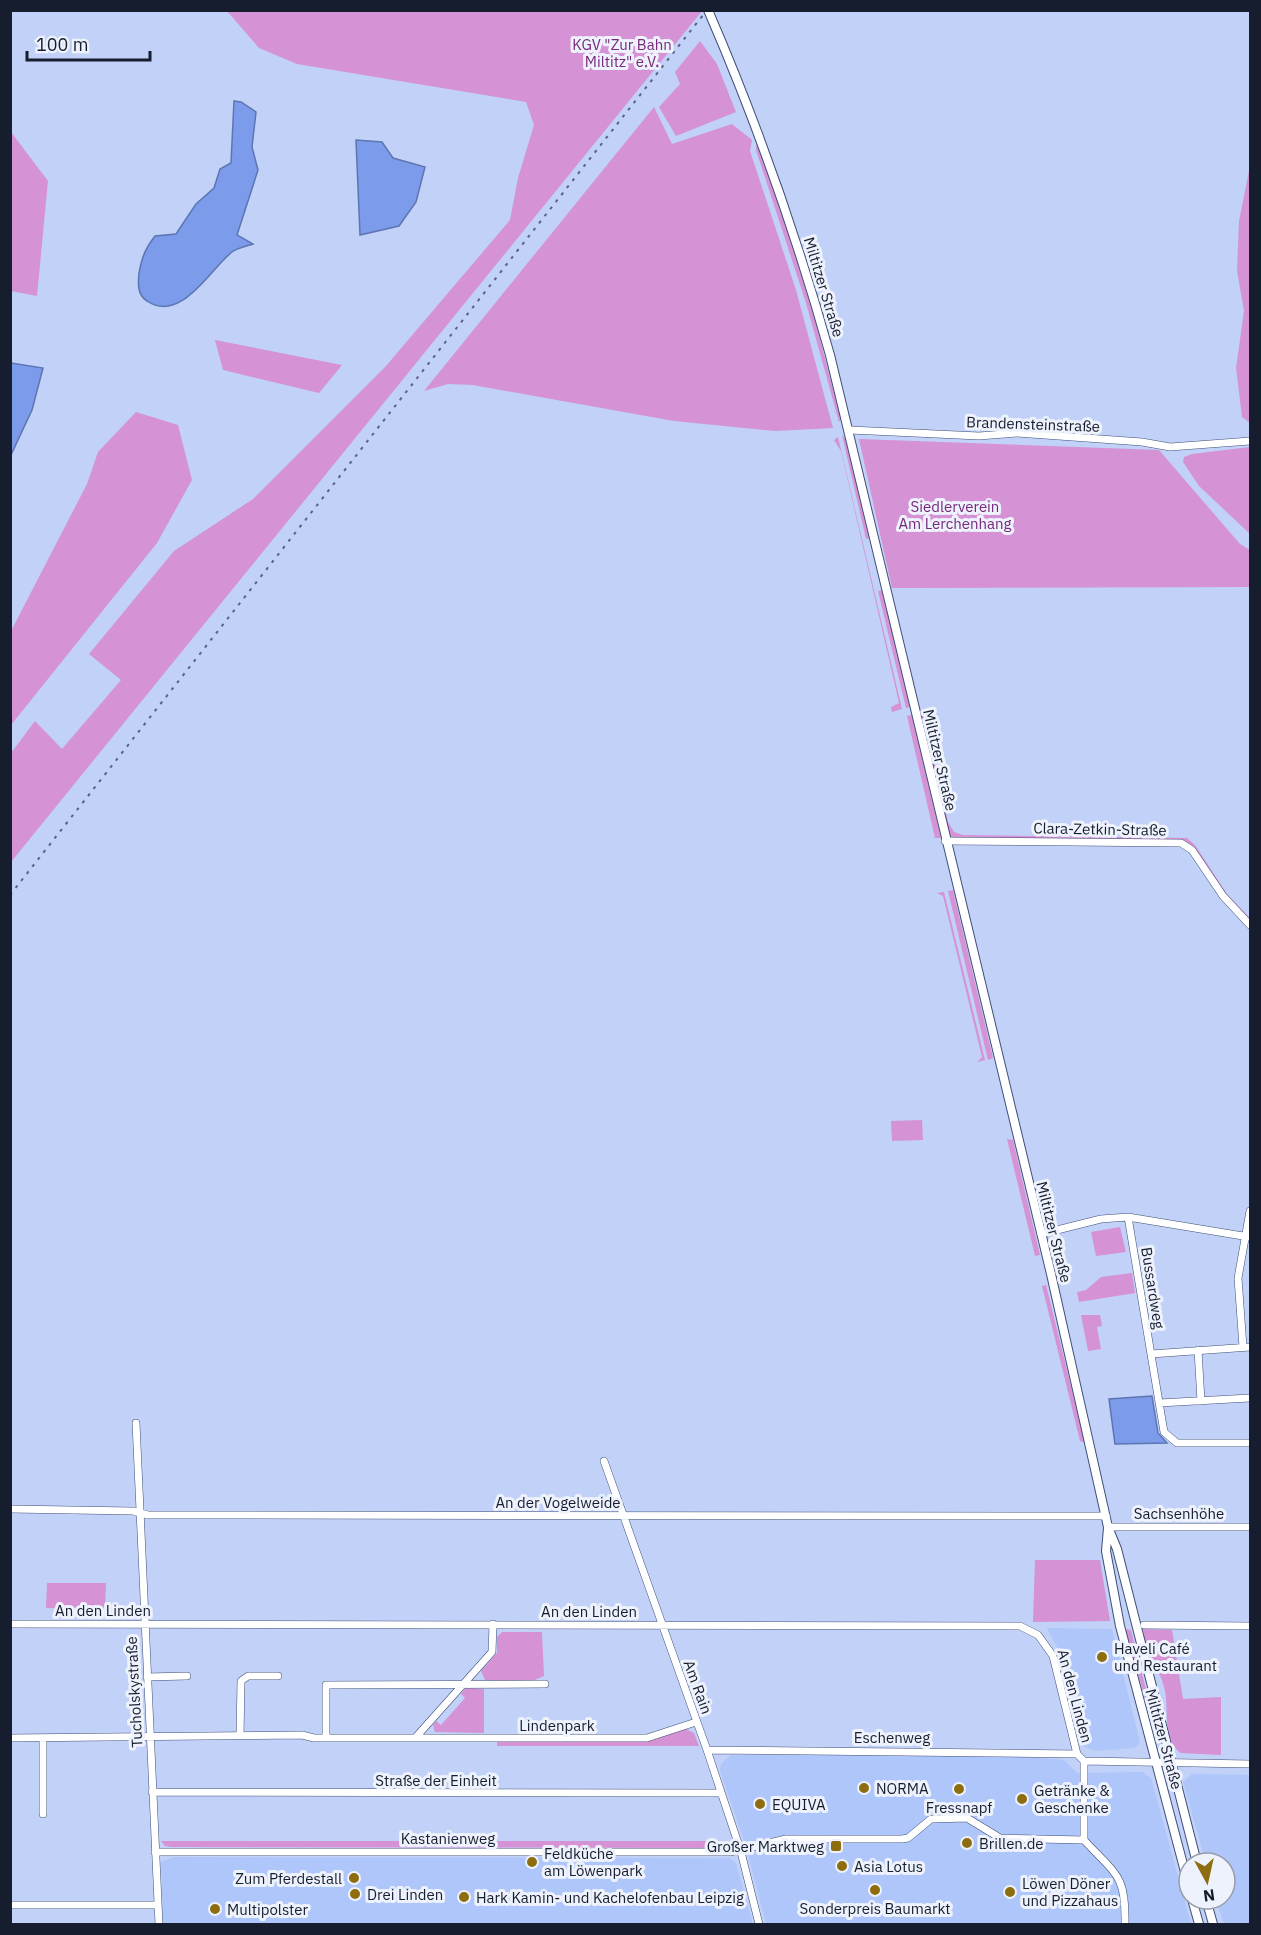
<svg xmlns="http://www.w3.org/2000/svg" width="1261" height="1935" font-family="'IBM Plex Sans',sans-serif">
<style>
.built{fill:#afc6fb}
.green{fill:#d592d5}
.water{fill:#7c9bea;stroke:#5d75b2;stroke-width:1.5}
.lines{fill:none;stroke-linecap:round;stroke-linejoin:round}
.minor-casing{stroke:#3f4f77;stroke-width:8}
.tertiary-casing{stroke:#3f4f77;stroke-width:10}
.minor{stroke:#fff;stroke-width:7}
.tertiary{stroke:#fff;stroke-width:8}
.rail{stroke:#59647d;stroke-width:2;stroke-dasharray:3 6;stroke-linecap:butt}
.poi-dot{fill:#8e6d11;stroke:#eef2fc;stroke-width:2}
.labels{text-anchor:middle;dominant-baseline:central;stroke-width:6;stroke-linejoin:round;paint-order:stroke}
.park-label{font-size:15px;fill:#78287a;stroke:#eef2fc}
.street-label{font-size:15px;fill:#161d2e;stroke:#eef2fc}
.poi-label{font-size:15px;fill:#161d2e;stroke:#eef2fc;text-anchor:start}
</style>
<rect width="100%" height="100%" fill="#c1d1f7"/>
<path class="built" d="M1047,1628L1112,1629L1140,1742L1135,1748L1096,1751L1082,1746L1059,1651Z
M731,1755H1002L1064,1760L1077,1773L1142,1772L1151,1778L1191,1924H766L747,1850L720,1771L721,1764Z
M1192,1774L1250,1775V1924H1224L1216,1899H1225V1863H1206L1183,1782Z
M174,1857L730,1858L736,1863L753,1924H163L161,1862Z"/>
<path class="green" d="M227,11H702L11,862V753L35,721L62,749L121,680L89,654L174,551L253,499L386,366L510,220L518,178L534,125L526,102L297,64L259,48Z
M700,41L717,64L736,112L676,136L659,107L680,84L675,72Z
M654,107L672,144L732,124L752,140L750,151L796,290L833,428L775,431L674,421L473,385L448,384L424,391Z
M11,132L48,181L37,296L11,291Z
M757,137L804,278L841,419L839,422L806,303L756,150Z
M1250,166V423L1242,417L1236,368L1244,311L1237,271L1239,221Z
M215,340L342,365L319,393L223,370Z
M136,412L178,425L192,480L157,543L11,725V631L87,484L98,452Z
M842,435L848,441L871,538L866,539Z
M838,437L902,709L892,712L891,707L899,703L841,451L834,440Z
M859,439L1159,450L1240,544L1250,550V587L892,588Z
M1250,447V534L1199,486L1183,462L1184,457L1192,454Z
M883,590L910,707L906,708L878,591Z
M929,711L924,716L948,822L954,832L963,835L1187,838L1195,845L1227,894L1250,918V922L1225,895L1194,848L1182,841L952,837L949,834L920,713Z
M912,715L941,838H935L907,716Z
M953,890L993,1058L988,1060L948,891Z
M944,892L985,1060L977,1062L982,1057L943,896L937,893Z
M922,1120L923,1140L892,1141L891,1121Z
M1007,1139L1013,1140L1040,1255L1035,1256Z
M1120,1227L1126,1252L1096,1256L1091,1232Z
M1132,1273L1135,1293L1079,1302L1077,1292L1086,1290L1101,1277Z
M1046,1285L1085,1443L1080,1441L1042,1286Z
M1081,1315H1100L1102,1326L1097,1327L1101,1349L1088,1351Z
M1035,1560H1100L1110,1621L1033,1622Z
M47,1583H106L105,1609L46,1608Z
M1125,1629L1131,1630L1156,1729H1154Z
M1143,1629L1172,1630L1183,1699L1221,1697V1755L1181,1753C1162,1740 1169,1711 1165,1691C1162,1676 1155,1666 1148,1652C1145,1646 1144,1637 1143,1629Z
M502,1632H542L544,1676L530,1682L485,1680L481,1671L497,1653V1637Z
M466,1688L484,1689V1733L435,1732L433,1725L436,1721L441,1725L465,1698L461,1694Z
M686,1729L694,1733L699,1746H497V1741L651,1740Z
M161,1841H733L726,1848L171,1847L165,1846Z"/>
<path class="water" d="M234,101L241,102L256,112L252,147L258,170L237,235L253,244C247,246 237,248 232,252C211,268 181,324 147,301C137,295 138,283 139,273C142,257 145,249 155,236L176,234L196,204L214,188L220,169L231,163Z
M356,140L382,142L393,158L425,167L416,202L399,226L360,235Z
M11,363L43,368L32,410L11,455Z
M1152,1396L1158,1433L1167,1443L1115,1444L1109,1399Z"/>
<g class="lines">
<defs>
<path id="minor" d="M850,430L979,436L1017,433L1142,442L1170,447L1250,441
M945,841L1181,843L1192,850L1223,896L1250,925
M1128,1217L1249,1237
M1041,1234L1101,1219L1128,1217L1164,1432L1177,1443H1250
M1243,1347L1238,1278L1250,1211
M1198,1350L1201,1401
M1151,1354L1250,1347
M1159,1403L1250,1398
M136,1423L159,1924
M604,1461L707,1750L741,1852L759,1924
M10,1509L133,1511L148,1515L1106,1516
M1108,1527H1250
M10,1624L1020,1626L1038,1635L1053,1656L1077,1754L1084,1761L1250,1764
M1144,1625L1250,1626
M147,1677L187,1676
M240,1736L241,1681L248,1676H278
M416,1737L492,1652L493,1624
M10,1738L302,1735L314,1738H647L696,1722
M326,1738V1685L545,1684
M707,1750L1077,1754
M1084,1761V1840C1116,1875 1126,1874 1125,1924
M152,1792L720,1793
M43,1814V1738
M155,1852H730L786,1839H902L908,1838L931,1819L967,1818L1000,1838L1084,1840
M10,1905H158"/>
<path id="tertiary" d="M708,10C757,123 797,237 830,355L1051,1274L1108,1527L1117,1549L1197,1863
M1108,1528L1106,1551L1120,1626L1189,1887
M1192,1899L1199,1924
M1206,1899L1213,1924"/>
</defs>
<use href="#minor" class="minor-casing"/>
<use href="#tertiary" class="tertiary-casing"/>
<use href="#minor" class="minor"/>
<use href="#tertiary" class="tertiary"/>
<path class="rail" d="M10,895L707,10"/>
</g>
<g class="poi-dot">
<circle cx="1102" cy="1657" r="6"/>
<circle cx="864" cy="1788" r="6"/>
<circle cx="959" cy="1789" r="6"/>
<circle cx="1022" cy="1799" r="6"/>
<circle cx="760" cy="1804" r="6"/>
<circle cx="967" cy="1843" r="6"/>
<rect x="830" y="1840" width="12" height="12" rx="3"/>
<circle cx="532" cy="1862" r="6"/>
<circle cx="842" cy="1866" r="6"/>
<circle cx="354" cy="1878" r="6"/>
<circle cx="875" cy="1890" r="6"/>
<circle cx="1010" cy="1892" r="6"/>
<circle cx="355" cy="1894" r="6"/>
<circle cx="464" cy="1897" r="6"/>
<circle cx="215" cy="1909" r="6"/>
</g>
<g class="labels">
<g class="park-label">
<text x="622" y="44">KGV "Zur Bahn<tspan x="622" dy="17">Miltitz" e.V.</tspan></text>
<text x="955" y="506">Siedlerverein<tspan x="955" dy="17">Am Lerchenhang</tspan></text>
</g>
<g class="street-label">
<text transform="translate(824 287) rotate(73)">Miltitzer Straße</text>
<text transform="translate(1033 424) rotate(2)">Brandensteinstraße</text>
<text transform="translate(940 760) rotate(77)">Miltitzer Straße</text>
<text transform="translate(1100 829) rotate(1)">Clara-Zetkin-Straße</text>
<text transform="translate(1054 1232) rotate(76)">Miltitzer Straße</text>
<text transform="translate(1153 1288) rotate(81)">Bussardweg</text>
<text x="558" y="1502">An der Vogelweide</text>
<text x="1179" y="1513">Sachsenhöhe</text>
<text x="103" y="1610">An den Linden</text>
<text x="589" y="1611">An den Linden</text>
<text transform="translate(698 1687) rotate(70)">Am Rain</text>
<text transform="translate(134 1692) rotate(-93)">Tucholskystraße</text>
<text transform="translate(1075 1696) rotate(75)">An den Linden</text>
<text x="557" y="1725">Lindenpark</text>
<text x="892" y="1737">Eschenweg</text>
<text transform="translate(1164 1739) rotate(75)">Miltitzer Straße</text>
<text x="436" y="1780">Straße der Einheit</text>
<text x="448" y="1838">Kastanienweg</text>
</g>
<g class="poi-label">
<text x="1114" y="1648">Haveli Café<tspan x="1114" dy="17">und Restaurant</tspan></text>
<text x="876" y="1788">NORMA</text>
<text x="1034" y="1790">Getränke &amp;<tspan x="1034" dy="17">Geschenke</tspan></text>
<text x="772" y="1804">EQUIVA</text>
<text x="959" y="1807" text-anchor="middle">Fressnapf</text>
<text x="979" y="1843">Brillen.de</text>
<text x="824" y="1846" text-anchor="end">Großer Marktweg</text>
<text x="544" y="1853">Feldküche<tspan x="544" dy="17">am Löwenpark</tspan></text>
<text x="854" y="1866">Asia Lotus</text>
<text x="342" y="1878" text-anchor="end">Zum Pferdestall</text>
<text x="1022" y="1883">Löwen Döner<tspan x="1022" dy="17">und Pizzahaus</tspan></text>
<text x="367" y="1894">Drei Linden</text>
<text x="476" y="1897">Hark Kamin- und Kachelofenbau Leipzig</text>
<text x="875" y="1908" text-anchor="middle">Sonderpreis Baumarkt</text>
<text x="227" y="1909">Multipolster</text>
</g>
</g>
<rect width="1261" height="1935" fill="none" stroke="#161d2e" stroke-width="24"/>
<g transform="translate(1207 1881) rotate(172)"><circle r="28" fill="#eef2fc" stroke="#989daa" stroke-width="1.5"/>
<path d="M0-4.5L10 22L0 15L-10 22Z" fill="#8e6d11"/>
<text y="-9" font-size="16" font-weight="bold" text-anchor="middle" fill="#161d2e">N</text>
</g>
<path d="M27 51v9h123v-9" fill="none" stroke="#161d2e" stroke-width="3"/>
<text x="36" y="51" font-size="18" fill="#161d2e" stroke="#eef2fc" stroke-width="4.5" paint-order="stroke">100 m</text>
</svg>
